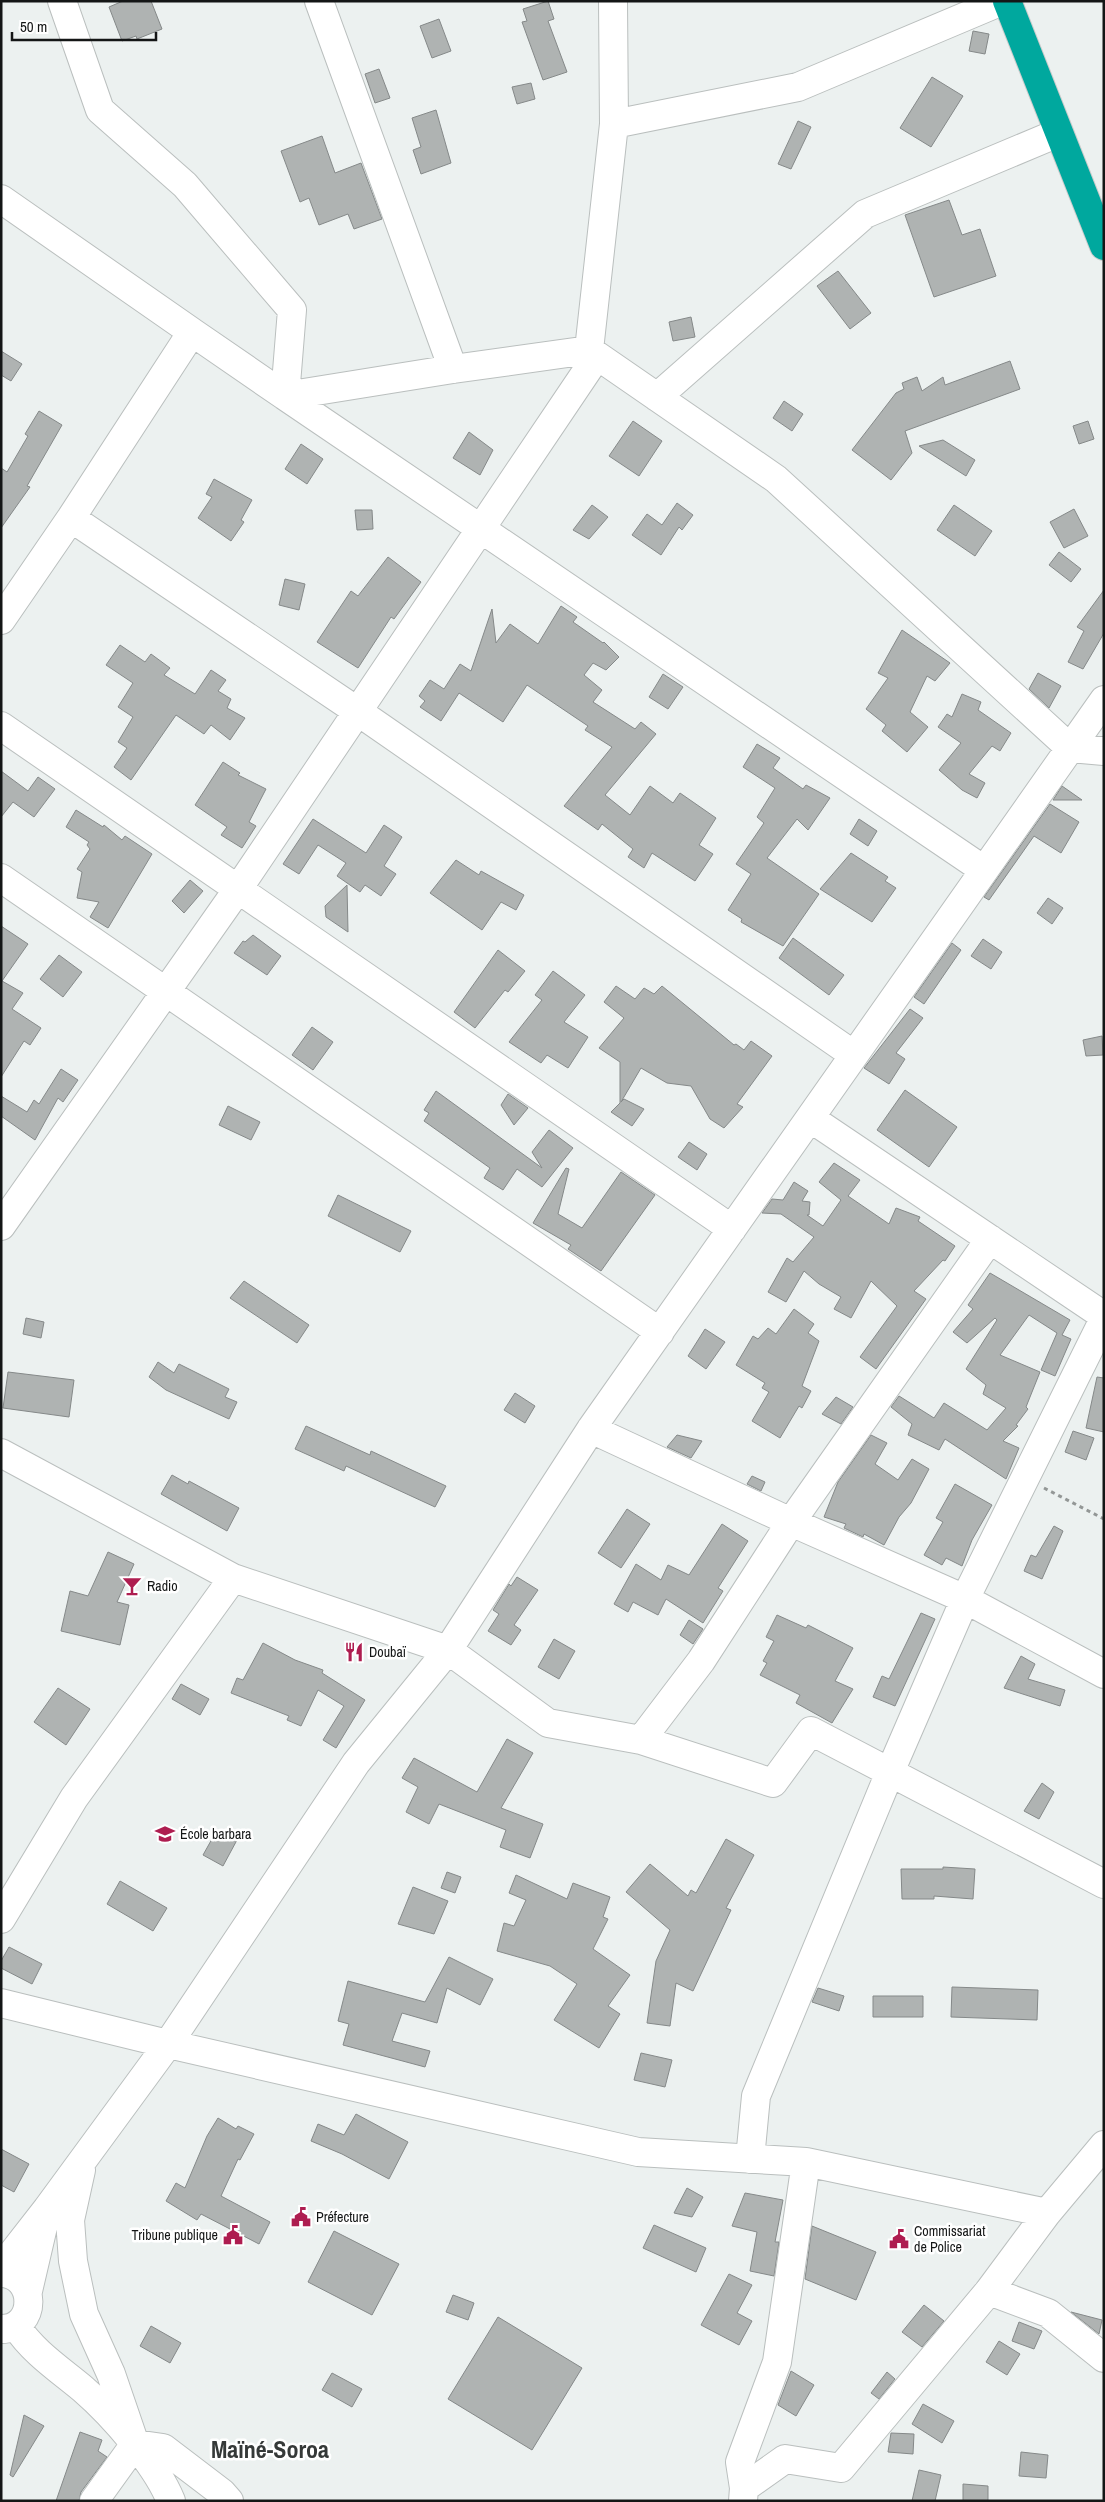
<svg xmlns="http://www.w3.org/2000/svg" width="1105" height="2502" font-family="'Archivo Narrow',sans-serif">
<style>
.building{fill:#afb3b2;stroke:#858989}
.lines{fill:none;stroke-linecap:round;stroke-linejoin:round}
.minor-casing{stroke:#babfbe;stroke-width:30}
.highway-casing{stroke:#cbcccc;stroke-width:30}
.path{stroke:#939796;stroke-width:3;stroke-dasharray:4 4;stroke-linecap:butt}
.minor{stroke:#fff;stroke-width:28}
.highway{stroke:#00a89e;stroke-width:28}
.labels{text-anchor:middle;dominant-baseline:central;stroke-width:5;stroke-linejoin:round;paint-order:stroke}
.poi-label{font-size:14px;fill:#141616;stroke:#fff;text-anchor:start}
.town-label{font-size:24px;font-weight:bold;fill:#353938;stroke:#fff}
</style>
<rect width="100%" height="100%" fill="#ecf1f0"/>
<path class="building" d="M123,1H151L162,29L137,39L136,36L122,41L109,7Z
M548,1L554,19L548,21L567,72L543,80L522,22L527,21L523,9Z
M439,19L451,51L432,58L420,26Z
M973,31L989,34L985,54L969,51Z
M379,69L390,98L375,103L365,74Z
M932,77L963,96L931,147L900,128Z
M531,83L535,99L517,104L512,87Z
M436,110L451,163L421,174L413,150L421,147L412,118Z
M798,121L811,127L791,169L778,164Z
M322,136L335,173L361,163L382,219L354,229L348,214L319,225L309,198L300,202L281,151Z
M949,200L962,235L980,229L996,276L934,297L905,215Z
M838,271L871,313L850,329L817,286Z
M691,317L695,337L673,341L669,322Z
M1,351L22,364L11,381L1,375Z
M1010,361L1020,389L905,431L912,453L891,480L852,450L896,393L904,389L902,383L917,377L922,391L943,377L945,385Z
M784,401L803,414L792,431L773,418Z
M39,411L62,425L27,486L30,487L1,528V468L7,472L28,436L25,434Z
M633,421L662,441L639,476L609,456Z
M1088,421L1094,439L1079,444L1073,426Z
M469,432L493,450L480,475L453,458Z
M943,440L975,460L966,476L919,446Z
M301,444L323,459L307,484L285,469Z
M214,479L252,500L241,520L244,522L231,541L198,518L212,497L206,494Z
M677,503L693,515L682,530L679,527L661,555L632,535L647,514L662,525Z
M592,505L608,517L589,539L573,530Z
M954,505L992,531L975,556L937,530Z
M1074,509L1088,536L1064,548L1050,522Z
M355,510H372L373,529L357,530Z
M1059,552L1081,569L1071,582L1049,565Z
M388,557L421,582L394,619L391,617L358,668L317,642L351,591L358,596Z
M285,579L305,584L299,610L279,605Z
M1104,590V633L1083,669L1068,662L1084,631L1077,627Z
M561,606L577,617L573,622L603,643L604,642L619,657L606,670L593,663L584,675L602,690L593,702L635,729L641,722L656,734L605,795L630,815L650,786L673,803L680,793L716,818L699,845L713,854L695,881L652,853L644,868L628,857L633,849L602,824L598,830L564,806L612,747L585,730L588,726L527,685L503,722L459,693L441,721L420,707L425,701L419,696L430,680L444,689L460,664L471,671L492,609L496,643L510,624L538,644Z
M902,630L950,663L935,681L927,676L910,712L928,727L907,752L882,731L886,725L866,709L888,678L878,673Z
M120,645L145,662L151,654L170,668L164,675L195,694L211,670L226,680L218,691L231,699L227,708L245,718L230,740L211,725L204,734L176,715L131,780L114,767L127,748L118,742L133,717L118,707L133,683L106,665Z
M1038,673L1061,686L1049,708L1029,689Z
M663,674L683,687L668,709L649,697Z
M962,694L981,702L978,710L1011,733L1000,751L992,746L969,774L985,783L977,798L962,790L939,770L961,743L938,727L947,714L952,717Z
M757,744L780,758L773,768L803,789L806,785L830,798L808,830L797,819L767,858L819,894L783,946L741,922L742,919L728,910L751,874L736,864L764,823L757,817L775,788L743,767Z
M223,762L240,773L238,775L266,789L249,822L256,826L242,848L221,835L227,827L195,805Z
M1,771L28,791L38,777L55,789L34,817L13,802L1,817Z
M1062,786L1082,800H1053Z
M1050,804L1079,822L1061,853L1034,836L989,900L984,897Z
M76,810L103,827L104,825L122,840L125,836L152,854L108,928L90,917L99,902L77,898L82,872L77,869L90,849L87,845L89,842L66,827Z
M313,819L366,853L384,825L402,837L384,866L396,874L381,896L365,885L360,892L337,876L346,863L318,845L299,874L283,864Z
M859,819L877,831L868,846L850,834Z
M851,853L888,877L885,881L896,888L872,922L820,889Z
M456,860L479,875L481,871L524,895L516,910L501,902L482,930L430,893Z
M190,880L203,891L184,913L172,901Z
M347,885L348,932L326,917L325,906Z
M1048,898L1063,908L1052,924L1037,913Z
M1,926L28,944L2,981L23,993L12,1009L41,1028L30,1045L24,1041L1,1077Z
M253,935L281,956L267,975L234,953L243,941L245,942Z
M793,938L844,975L829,995L779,958Z
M983,939L1002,952L991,969L971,956Z
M952,943L961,950L924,1004L914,997Z
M498,950L525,971L508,992L505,990L475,1028L454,1012Z
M59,955L82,972L63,997L40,979Z
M553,971L585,995L564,1022L588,1037L568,1068L547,1055L541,1063L509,1042L542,1000L535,995Z
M616,986L635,999L644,988L654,994L662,986L734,1045L736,1044L744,1050L751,1041L772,1056L737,1104L743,1107L724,1128L710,1119L691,1086L667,1083L641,1068L621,1102L624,1099L644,1109L632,1126L611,1112L620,1103V1062L599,1048L624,1018L604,1002Z
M910,1009L923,1018L896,1053L905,1059L889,1084L864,1068Z
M312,1027L333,1042L313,1070L292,1055Z
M1102,1036L1103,1055L1086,1056L1083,1040Z
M61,1069L78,1080L63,1102L58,1098L35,1140L1,1116V1096L27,1112L34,1100L39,1104Z
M905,1090L957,1127L929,1167L877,1130Z
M436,1091L542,1168L532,1152L549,1130L573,1148L542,1187L517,1169L503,1190L484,1178L490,1168L424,1121L429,1113L424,1110Z
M508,1094L528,1108L514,1125L501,1105Z
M228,1106L260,1122L251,1140L219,1125Z
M689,1142L707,1154L697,1170L678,1157Z
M834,1163L860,1180L848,1196L889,1224L896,1208L920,1217L918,1221L955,1246L945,1261L943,1260L914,1291L926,1299L876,1369L860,1357L897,1306L871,1281L851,1318L834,1309L841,1297L819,1284L804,1271L786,1302L768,1292L787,1258L793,1262L814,1237L781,1214L762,1213L772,1199L783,1200L794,1182L808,1191L802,1201L810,1202L809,1215H807L823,1226L841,1200L819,1182Z
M566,1168L569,1169L558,1214L582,1228L621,1172L655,1195L601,1271L568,1249L571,1245L533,1223Z
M338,1195L411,1231L400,1252L328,1216Z
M990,1273L1070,1320L1062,1335L1071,1339L1055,1376L1041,1370L1057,1333L1029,1315L1000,1355L1040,1372L1026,1407L1028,1409L1016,1425L1018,1426L1003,1441L1019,1448L1006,1479L945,1439L939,1450L908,1435L912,1424L891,1407L899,1396L934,1418L944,1403L987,1430L1006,1408L983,1394L986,1385L966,1369L997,1320L995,1318L967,1343L953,1332L973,1309L968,1305Z
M244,1281L309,1325L297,1343L230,1298Z
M794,1309L814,1324L808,1333L819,1341L802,1386L811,1391L802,1408L799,1406L780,1438L752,1421L769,1392L762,1388L765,1383L736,1365L753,1336L758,1339L768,1328L776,1334Z
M26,1318L44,1322L41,1338L23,1334Z
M705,1329L725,1342L706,1369L688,1356Z
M158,1362L174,1373L179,1364L229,1389L225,1397L237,1402L229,1419L166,1390L149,1377Z
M8,1372L74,1380L69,1417L3,1408Z
M1097,1377L1104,1378V1432L1086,1428Z
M515,1393L535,1406L525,1423L504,1410Z
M836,1397L853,1407L841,1424L822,1414Z
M306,1426L370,1455L371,1451L446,1486L435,1507L346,1466L344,1471L295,1449Z
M1073,1431L1094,1438L1086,1460L1065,1452Z
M677,1435L702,1441L691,1458L667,1447Z
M871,1435L887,1443L875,1464L898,1480L912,1459L929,1469L911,1503L899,1517L884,1545L864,1534L863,1537L844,1528L846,1524L824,1517L838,1482Z
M172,1475L188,1484L189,1481L239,1508L227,1531L161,1494Z
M752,1476L765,1482L761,1491L747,1484Z
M955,1484L992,1505L972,1540L962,1566L946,1558L942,1565L924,1555L943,1522L936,1518Z
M627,1509L650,1524L621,1568L598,1553Z
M722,1524L748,1541L718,1588L723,1591L703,1623L666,1599L658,1615L633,1602L628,1612L614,1604L636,1564L661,1580L668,1565L689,1575Z
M1054,1526L1063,1531L1042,1579L1024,1571L1031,1555L1036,1557Z
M108,1552L134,1564L117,1602L129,1605L120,1645L61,1631L70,1591L88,1596Z
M517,1577L538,1590L514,1625L521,1630L511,1645L488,1631L499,1614L493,1610L509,1584L511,1586Z
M921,1613L935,1619L895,1706L873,1697L882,1676L889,1679Z
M777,1615L806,1628L808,1625L853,1648L835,1681L853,1689L832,1723L796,1703L800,1695L760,1675L767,1663L763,1661L774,1641L766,1637Z
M689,1620L703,1629L693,1644L680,1635Z
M554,1639L575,1651L559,1679L538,1667Z
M263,1643L295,1660L323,1670L322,1673L365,1700L336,1748L323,1740L344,1706L318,1690L301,1726L287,1720L289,1716L231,1693L237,1678L243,1680Z
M1021,1656L1035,1664L1028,1679L1065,1690L1060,1706L1004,1688Z
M181,1684L209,1699L200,1715L172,1699Z
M58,1688L90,1709L66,1745L34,1722Z
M507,1739L533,1753L501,1808L543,1824L530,1858L500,1847L506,1830L439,1804L429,1824L406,1812L418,1787L402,1778L414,1758L477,1792Z
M1042,1783L1054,1792L1039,1819L1024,1811Z
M217,1830L237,1840L223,1866L203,1855Z
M726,1839L754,1855L726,1908L731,1910L693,1991L676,1983L670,2026L647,2023L656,1961L670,1930L626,1892L650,1864L688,1896L691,1890L696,1893Z
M943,1867L975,1869L973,1899L934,1896V1899H902L901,1869H943Z
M447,1872L461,1877L455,1893L441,1888Z
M516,1875L567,1899L573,1883L610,1897L603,1917L608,1919L593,1949L630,1975L608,2006L620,2014L599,2048L554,2020L577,1984L550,1966L497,1951L504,1923L514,1926L526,1900L509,1893Z
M120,1881L167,1908L153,1931L107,1904Z
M413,1887L448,1901L434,1934L398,1924Z
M9,1947L42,1964L32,1984L1,1968V1961Z
M449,1957L493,1979L480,2005L447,1988L437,2023L402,2013L392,2041L430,2051L425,2067L343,2045L349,2024L338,2021L348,1981L425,2002Z
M952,1987L1038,1990L1037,2020L951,2017Z
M818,1988L844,1996L839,2011L812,2002Z
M873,1996H923V2017H873Z
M641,2053L672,2060L665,2087L634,2080Z
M356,2114L408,2142L389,2179L342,2154L311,2141L318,2124L344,2135Z
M218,2118L236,2129L238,2126L254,2134L240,2160L238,2159L221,2196L270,2222L259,2244L201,2214L197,2220L166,2201L176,2183L185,2188L207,2136Z
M1,2149L29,2164L14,2192L1,2185Z
M687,2188L703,2197L692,2217L674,2213Z
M745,2193L783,2200L775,2242H779L774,2276L750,2271L757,2232L732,2226Z
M654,2225L706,2248L696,2272L643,2248Z
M812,2226L876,2252L856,2300L805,2279Z
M334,2231L399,2264L372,2315L308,2282Z
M729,2274L752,2285L737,2313L752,2321L739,2345L701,2325Z
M453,2295L474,2303L468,2320L446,2312Z
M924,2305L944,2321L922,2347L902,2332Z
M1071,2312L1102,2320L1099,2334Z
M498,2317L582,2368L532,2450L448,2399Z
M1019,2322L1042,2331L1034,2349L1012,2341Z
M151,2326L181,2343L170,2363L140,2346Z
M999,2341L1020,2354L1007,2375L986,2362Z
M791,2371L814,2385L796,2416L778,2405Z
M887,2372L895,2379L879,2399L871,2393Z
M332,2373L362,2389L352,2407L322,2390Z
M923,2404L954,2421L942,2443L912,2424Z
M24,2415L44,2426L13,2477L10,2475Z
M80,2432L102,2440L98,2451L107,2457L81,2492L79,2501H56Z
M891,2433L914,2434L913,2454L888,2452Z
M1021,2452L1048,2455L1046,2478L1019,2476Z
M919,2470L941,2475L935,2501H912Z
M963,2484L988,2486V2501H963Z"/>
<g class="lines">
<defs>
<path id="minor" d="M62,1L100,110L185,185L292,310L285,396L984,870
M319,1L453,369
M613,1L614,124L589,350L776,479L1070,748L1104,751
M614,124L798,87L1002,1
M1,199L192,332
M657,397L865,214L1058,133
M71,518L357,711L854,1055
M1,620L71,518L192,332L285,396L453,369L589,350
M1,726L732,1229
M1,878L660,1332
M810,1118L1104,1316
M1,1226L238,889L597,356
M591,1429L791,1522L965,1599L1104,1674
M1,1453L233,1578L448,1650L548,1723L641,1740L773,1783L811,1731L1104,1884
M641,1740L701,1661L791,1522L990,1239
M1,1919L74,1798L233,1578
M1,2003L168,2044L638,2152L806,2162L1047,2213
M750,2159L756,2096L890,1772L965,1599L1104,1319
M81,2170L70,2220L73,2261L84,2314L111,2374L135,2444L163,2448L222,2493L229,2501
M1,2268L47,2209L168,2044L356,1763L448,1650L591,1429L1104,700
M1,2273C37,2274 38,2329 1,2329
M28,2291L45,2218
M989,2291L1048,2313L1104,2358
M16,2326C33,2352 59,2369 83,2389C113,2415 156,2464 171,2501
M744,2488L785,2459L841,2468L989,2291L1047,2213L1104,2145
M94,2501L135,2444
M743,2501L744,2488L740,2462L777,2362L806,2162"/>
<path id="highway" d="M1007,1L1104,246"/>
</defs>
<use href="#minor" class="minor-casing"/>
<use href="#highway" class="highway-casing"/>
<path class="path" d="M1044,1488L1104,1519"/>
<use href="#minor" class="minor"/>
<use href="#highway" class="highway"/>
</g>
<defs>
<symbol id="bar-bare" viewBox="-9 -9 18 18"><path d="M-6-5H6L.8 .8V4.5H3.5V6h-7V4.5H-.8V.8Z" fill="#ae1d50" stroke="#fff" stroke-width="2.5" paint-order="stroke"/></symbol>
<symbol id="restaurant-bare" viewBox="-9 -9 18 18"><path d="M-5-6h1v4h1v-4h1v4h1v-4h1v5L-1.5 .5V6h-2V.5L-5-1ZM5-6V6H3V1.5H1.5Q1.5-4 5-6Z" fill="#ae1d50" stroke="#fff" stroke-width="2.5" paint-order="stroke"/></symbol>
<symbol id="school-bare" viewBox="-9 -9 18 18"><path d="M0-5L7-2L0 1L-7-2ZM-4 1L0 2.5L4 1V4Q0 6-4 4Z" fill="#ae1d50" stroke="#fff" stroke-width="2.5" paint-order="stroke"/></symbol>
<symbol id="civic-bare" viewBox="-9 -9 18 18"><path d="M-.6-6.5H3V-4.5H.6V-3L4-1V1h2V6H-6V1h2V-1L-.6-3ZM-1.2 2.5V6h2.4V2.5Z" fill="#ae1d50" stroke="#fff" stroke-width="2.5" paint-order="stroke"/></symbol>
</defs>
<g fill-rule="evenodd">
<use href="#bar-bare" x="118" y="1572" width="28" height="28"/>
<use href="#restaurant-bare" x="340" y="1638" width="28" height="28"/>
<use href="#school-bare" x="151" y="1820" width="28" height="28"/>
<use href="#civic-bare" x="287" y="2203" width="28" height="28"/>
<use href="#civic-bare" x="219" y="2221" width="28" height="28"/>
<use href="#civic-bare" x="885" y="2225" width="28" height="28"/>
</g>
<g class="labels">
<g class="poi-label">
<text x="147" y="1586">Radio</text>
<text x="369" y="1652">Doubaï</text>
<text x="180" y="1834">École barbara</text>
<text x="316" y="2217">Préfecture</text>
<text x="914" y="2231">Commissariat<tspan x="914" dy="16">de Police</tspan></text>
<text x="218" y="2235" text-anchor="end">Tribune publique</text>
</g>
<g class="town-label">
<text x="270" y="2449">Maïné-Soroa</text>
</g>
</g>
<rect width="1105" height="2502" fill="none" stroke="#141616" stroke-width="5"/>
<path d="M12 32v8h144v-8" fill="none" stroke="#141616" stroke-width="2.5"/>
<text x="20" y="32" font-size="15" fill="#141616" stroke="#ffffff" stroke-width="4" paint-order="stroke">50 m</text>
</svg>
